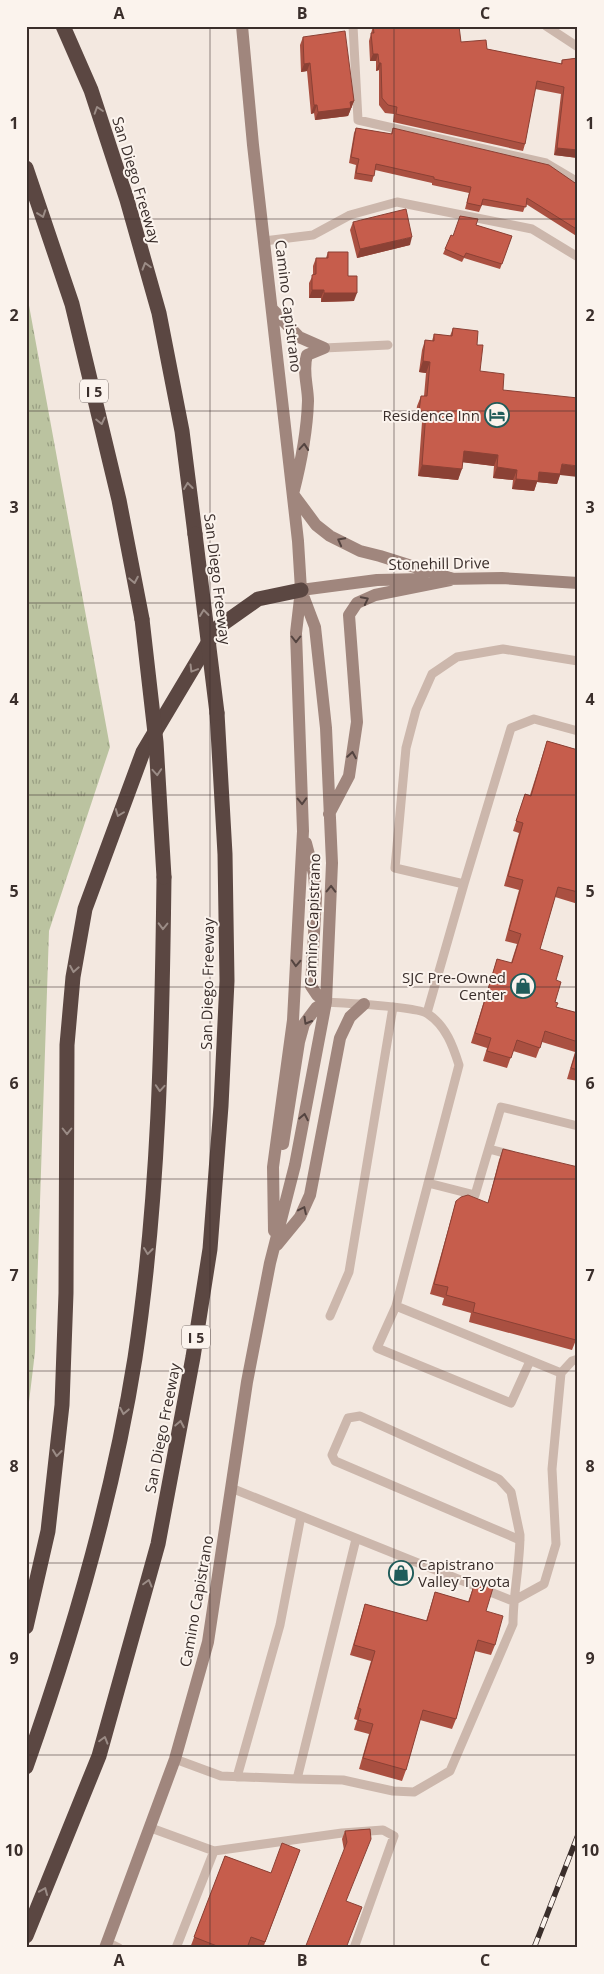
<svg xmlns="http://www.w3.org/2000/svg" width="604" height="1974" font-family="'Open Sans',sans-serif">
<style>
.grass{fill:url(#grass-tufts)}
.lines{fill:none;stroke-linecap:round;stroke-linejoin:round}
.lane{stroke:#ccb7ac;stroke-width:9}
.secondary{stroke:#a0867d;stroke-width:12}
.highway{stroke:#5b4742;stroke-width:15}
.rail-casing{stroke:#3a2e2b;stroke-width:5.5}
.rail{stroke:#fbf3ed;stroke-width:4;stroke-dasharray:11;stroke-linecap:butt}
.highway-bridge{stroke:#5b4742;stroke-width:15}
.wall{fill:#aa5041}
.shaded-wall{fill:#8b4135}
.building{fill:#c65d4c;stroke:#8b4135}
.oneway{stroke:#9b8c86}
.oneway2{stroke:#544440}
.grid{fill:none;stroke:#3a2e2b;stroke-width:1;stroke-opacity:0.55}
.labels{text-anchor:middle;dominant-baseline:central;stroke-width:4;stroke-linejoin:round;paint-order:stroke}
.shield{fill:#fbf3ed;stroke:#746965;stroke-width:1}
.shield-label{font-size:14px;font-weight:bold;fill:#3a2e2b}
.street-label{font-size:15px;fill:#3a2e2b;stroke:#fbf3ed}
.poi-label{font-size:15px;fill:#3a2e2b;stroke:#fbf3ed;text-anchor:end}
.neatline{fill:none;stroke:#3a2e2b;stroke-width:2}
.grid-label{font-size:16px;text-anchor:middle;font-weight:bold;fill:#3a2e2b}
</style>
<defs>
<pattern id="grass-tufts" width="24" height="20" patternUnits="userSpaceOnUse" patternTransform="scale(1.25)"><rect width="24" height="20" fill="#bbc3a0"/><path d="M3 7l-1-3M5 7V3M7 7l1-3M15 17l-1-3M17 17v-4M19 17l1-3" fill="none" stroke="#999f83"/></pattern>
</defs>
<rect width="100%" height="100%" fill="#f3e8e0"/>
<path class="grass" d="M26,289L110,747L49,931L35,1352L26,1427Z"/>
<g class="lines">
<path class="lane" d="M353,26L358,120L546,163L578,182
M546,26L578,47
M264,241L313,235L350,215L397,202L532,229L578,257
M324,348L388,345
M464,884L511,728L534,719L578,731
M326,1002C343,1003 418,1006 428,1014C446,1026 453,1046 459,1065L396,1306L561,1373
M427,1013L464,884L395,868L406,748L416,710L432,674L457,657L503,649L578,661
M489,1149L512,1155
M428,1183L475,1195L501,1107L578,1126
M396,1306L377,1348L511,1403L530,1361
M330,1316L349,1272L393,1007
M231,1488L513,1601L544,1584L556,1544L552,1469L561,1373L572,1361L578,1359
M175,1759L221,1776L297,1779L356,1539
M237,1777L280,1625L301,1516
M297,1779L343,1780L393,1791L414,1792L450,1771L513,1624C513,1594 520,1565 520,1535L511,1492L499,1479L360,1416L348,1418L332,1455L335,1461L520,1540
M151,1828L214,1851L176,1948
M214,1851L342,1833L383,1830L394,1836L354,1948
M107,1942L119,1948"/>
<path class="secondary" d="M242,26L253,145L298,541L301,590L296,633L303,831L293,1020L273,1167L274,1231
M273,310L299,337L324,348
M324,348L307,355C302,370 308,386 308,401C307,433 301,463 293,494L316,525L330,536L360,551L380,556L453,579
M445,579L502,578L578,583
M301,590L377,580L423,579
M329,814L349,776L357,722L349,615L357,603L375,595L450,580
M283,1144L299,1042L304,1024L316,1008L326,1002L317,995L311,986L316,898L314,874L306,843
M277,1245L300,1217L310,1195L340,1038L350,1017L364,1004
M105,1948L175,1759L208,1642L247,1382L270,1263L295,1165L326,1002L332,863L326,728L315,627L301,590"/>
<path class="highway" d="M63,26L91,90L127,200L159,313L182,431L195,534
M26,168L72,304L119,500L142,619
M26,1627L48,1531L62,1405L66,1293L67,1045L73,977L85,909L143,752L217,628L258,599L301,590
M26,1767C73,1634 113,1497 135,1358C159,1199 162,1038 164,877
M26,1936L99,1756L158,1544L193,1357L210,1249L221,1106L227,981L225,854L217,713"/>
<defs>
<path id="rail" d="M534,1948L578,1835"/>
</defs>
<use href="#rail" class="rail-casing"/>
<use href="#rail" class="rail"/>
<path class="highway-bridge" d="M195,534L217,713
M142,619L156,742L164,877"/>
</g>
<path class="wall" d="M373,26L461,42L487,49L561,64L562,60L578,58V158L554,155L561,94L535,89L525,144L523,151L393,122L394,114L385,113L379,105V70L376,71V61H370L369,41Z
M571,26H578V31Z
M303,37L354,101L348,116L315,120L314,113L311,114L307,71L301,72L300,45Z
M356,128L391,134L393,128L578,185V237L526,204L523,212L482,205L479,212L465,209L469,193L432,185V183L375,170L372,182L354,179L356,165L349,163L354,133Z
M353,222L410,245L357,258L350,230Z
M476,225L512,236L500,269L464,258L462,262L443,254L451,235L453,236Z
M328,252L348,276L354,301L321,302V298H309V283L313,275V266L316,258H326Z
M453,328L477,345L480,371L503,390L560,475L557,484L537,482L534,491L512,489L513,480L493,478L494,466L463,462L458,480L418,476L422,422L415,421L417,406L421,396H424L426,373L419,372L422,350L425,340L432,341L434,334L450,336Z
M547,741L578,750V904L555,897L540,949L556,980L555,1002L556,1007L578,1013V1081L567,1079L575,1052L542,1042L536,1058L513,1051L507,1068L483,1061L487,1048L471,1043L497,959L511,963L517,944L505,941L519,890L504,886L519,833L513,831L525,794L530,795Z
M503,1149L576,1340L572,1350L469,1322L471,1313L442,1305L444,1298L430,1294L453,1212L456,1201L488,1203L499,1160Z
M475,1582L486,1611L495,1645L491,1655L475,1651L456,1719L452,1729L420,1720L406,1770L402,1781L359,1769L369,1734L354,1730L357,1720L354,1719L371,1661L350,1655L365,1604L426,1621L435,1592L468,1602Z
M370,1829L344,1850L342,1839L345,1831Z
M300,1850L263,1948H190L225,1856L271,1873Z"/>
<path class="shaded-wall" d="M373,54H378L376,61H370Z
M310,63L307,71L301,72L304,64Z
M379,63H381L379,70L376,71Z
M354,101L348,116L315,120L318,112Z
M314,105H317L314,113L311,114Z
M557,148L578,150V158L554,155Z
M412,237L410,245L357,258L360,249Z
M312,290H324L321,298H309Z
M324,293H357L354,301L321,302Z
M423,361L430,362L426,373L419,372Z
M419,411L426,412L422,422L415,421Z
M464,451L498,455L494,466L460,462Z
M562,464L578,466V477L560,475L557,484L537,482L534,491L512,489L516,479Z
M422,465L462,469L458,480L418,476Z
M497,467L517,470L513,480L493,478Z"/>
<path class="building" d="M373,26H459L461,42L486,40L487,49L562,64V60L578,58V150L557,148L564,87L537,81L525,144L396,114L397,107L388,105L382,98L381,63H379L378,54H373L371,33H374Z
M345,31L354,101L350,102L351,108L318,112L317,105H314L310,63L304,64L303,37Z
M356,128L392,134L393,128L549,165L578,185V230L527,198L526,207L483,199L481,206L467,203L471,187L434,179V177L376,164L374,176L356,173L359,159L351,157Z
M406,209L412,237L360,249L353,222Z
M460,216L478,219L476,225L512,236L502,264L466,253L464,257L445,249L451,235L453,236Z
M328,252H348V276H357V293H324V290H312V275L316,274V258H328Z
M453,328L478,331L477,345H483L480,371L504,374L503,390L578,398V466L562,464L560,474L539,472L538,481L516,479L517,470L497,467L498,455L464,451L462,469L422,465L426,412L419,411L421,396H427L430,362L423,361L425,340L434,341V334L452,336Z
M547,741L578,750V892L558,887L540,949L563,956L556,980L561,982L555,1002L558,1003L556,1007L578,1013V1042L545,1031L540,1048L517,1040L511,1058L487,1051L491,1038L475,1033L497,959L512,963L521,934L509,930L523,880L508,876L523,823L516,821L525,794L531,796Z
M578,1046V1070L571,1068Z
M503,1149L578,1167V1332L576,1340L473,1312L475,1303L446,1295L448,1287L434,1284L456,1201L461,1197L468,1195L488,1203Z
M475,1582L493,1588L486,1611L503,1616L495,1645L478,1640L456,1719L423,1710L406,1770L363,1758L373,1724L358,1720L361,1709L358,1708L375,1651L354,1645L365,1604L427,1621L435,1592L469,1602Z
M370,1829L371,1839L346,1901L362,1907L346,1948H305L347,1842L345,1831Z
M282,1843L300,1850L265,1942L251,1937L247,1948H222L194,1937L225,1856L271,1873Z"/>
<defs><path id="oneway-chevron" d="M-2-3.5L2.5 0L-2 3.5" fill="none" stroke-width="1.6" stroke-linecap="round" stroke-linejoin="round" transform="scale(1.25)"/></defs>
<g class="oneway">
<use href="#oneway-chevron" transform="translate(98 110) rotate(-108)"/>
<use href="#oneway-chevron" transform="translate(42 214) rotate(71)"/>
<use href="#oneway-chevron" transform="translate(146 266) rotate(-106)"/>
<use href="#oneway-chevron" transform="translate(101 421) rotate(77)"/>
<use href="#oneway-chevron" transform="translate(188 486) rotate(-97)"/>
<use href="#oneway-chevron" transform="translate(134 580) rotate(79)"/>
<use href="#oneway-chevron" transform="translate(204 613) rotate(-97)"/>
<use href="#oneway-chevron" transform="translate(193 669) rotate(121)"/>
<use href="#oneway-chevron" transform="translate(157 772) rotate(86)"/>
<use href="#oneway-chevron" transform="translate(119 813) rotate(111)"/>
<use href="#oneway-chevron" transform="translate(163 926) rotate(91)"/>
<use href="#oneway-chevron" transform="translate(74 969) rotate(100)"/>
<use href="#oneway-chevron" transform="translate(160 1088) rotate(94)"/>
<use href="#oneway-chevron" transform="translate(67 1131) rotate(90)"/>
<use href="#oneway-chevron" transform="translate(148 1251) rotate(97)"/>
<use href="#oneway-chevron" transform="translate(124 1411) rotate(101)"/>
<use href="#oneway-chevron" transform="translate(180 1424) rotate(-79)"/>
<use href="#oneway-chevron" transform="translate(57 1453) rotate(96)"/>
<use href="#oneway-chevron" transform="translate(148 1583) rotate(-75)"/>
<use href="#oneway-chevron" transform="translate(104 1740) rotate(-74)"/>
<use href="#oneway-chevron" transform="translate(44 1891) rotate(-68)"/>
</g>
<g class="oneway2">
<use href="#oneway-chevron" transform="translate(304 447) rotate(-85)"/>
<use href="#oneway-chevron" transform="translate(341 541) rotate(-152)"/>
<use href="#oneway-chevron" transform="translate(365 600) rotate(-27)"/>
<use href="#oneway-chevron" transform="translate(296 639) rotate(90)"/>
<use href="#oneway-chevron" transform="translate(352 755) rotate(-81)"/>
<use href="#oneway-chevron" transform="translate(302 801) rotate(88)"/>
<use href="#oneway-chevron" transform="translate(331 889) rotate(-89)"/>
<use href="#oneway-chevron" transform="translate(296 963) rotate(93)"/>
<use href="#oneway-chevron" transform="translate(307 1021) rotate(120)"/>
<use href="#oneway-chevron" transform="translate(304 1117) rotate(-79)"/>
<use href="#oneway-chevron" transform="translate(303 1210) rotate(-65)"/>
</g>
<path class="grid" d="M210,26V1948M394,26V1948M26,219H578M26,411H578M26,603H578M26,795H578M26,987H578M26,1179H578M26,1371H578M26,1563H578M26,1755H578"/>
<defs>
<symbol id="hotel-ring" viewBox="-11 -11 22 22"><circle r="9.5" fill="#fbf3ed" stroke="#205c5a" stroke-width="1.5"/><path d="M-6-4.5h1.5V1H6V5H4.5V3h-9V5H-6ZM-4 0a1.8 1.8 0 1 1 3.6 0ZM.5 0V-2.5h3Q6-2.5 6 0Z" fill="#205c5a"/></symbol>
<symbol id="shop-ring" viewBox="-11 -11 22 22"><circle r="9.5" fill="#fbf3ed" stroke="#205c5a" stroke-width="1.5"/><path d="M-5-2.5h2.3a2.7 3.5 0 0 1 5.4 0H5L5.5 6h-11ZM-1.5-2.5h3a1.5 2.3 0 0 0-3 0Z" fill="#205c5a"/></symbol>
</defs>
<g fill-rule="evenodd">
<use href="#hotel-ring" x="483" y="401" width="28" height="28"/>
<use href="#shop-ring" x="509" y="972" width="28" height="28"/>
<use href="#shop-ring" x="387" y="1559" width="28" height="28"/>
</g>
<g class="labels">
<g class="shield">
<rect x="80" y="379.5" width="28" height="23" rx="4"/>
<rect x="182" y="1325.5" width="28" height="23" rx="4"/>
</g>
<g class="shield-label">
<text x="94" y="391">I 5</text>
<text x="196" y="1337">I 5</text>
</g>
<g class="street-label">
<text transform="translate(137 180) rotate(73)">San Diego Freeway</text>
<text transform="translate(289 306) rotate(83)">Camino Capistrano</text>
<text transform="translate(439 563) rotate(-1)">Stonehill Drive</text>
<text transform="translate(218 579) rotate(83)">San Diego Freeway</text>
<text transform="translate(312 920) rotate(-88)">Camino Capistrano</text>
<text transform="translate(207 984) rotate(-89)">San Diego Freeway</text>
<text transform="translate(162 1428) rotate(-79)">San Diego Freeway</text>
<text transform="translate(196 1601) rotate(-80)">Camino Capistrano</text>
</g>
<g class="poi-label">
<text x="480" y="415">Residence Inn</text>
<text x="506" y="977">SJC Pre-Owned<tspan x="506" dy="17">Center</tspan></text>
<text x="418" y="1564" text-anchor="start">Capistrano<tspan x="418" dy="17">Valley Toyota</tspan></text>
</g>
</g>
<rect width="604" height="1974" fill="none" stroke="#fbf3ed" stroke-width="55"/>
<rect x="28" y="28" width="548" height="1918" class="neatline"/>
<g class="grid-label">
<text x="119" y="19">A</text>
<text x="302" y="19">B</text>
<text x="485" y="19">C</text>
<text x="14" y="129">1</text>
<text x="590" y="129">1</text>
<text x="14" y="321">2</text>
<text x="590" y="321">2</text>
<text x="14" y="513">3</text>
<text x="590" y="513">3</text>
<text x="14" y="705">4</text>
<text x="590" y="705">4</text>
<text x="14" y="897">5</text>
<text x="590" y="897">5</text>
<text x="14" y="1089">6</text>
<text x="590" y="1089">6</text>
<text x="14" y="1281">7</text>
<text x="590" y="1281">7</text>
<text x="14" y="1472">8</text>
<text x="590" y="1472">8</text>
<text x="14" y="1664">9</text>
<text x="590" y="1664">9</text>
<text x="14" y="1856">10</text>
<text x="590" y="1856">10</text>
<text x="119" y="1966">A</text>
<text x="302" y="1966">B</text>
<text x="485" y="1966">C</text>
</g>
</svg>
